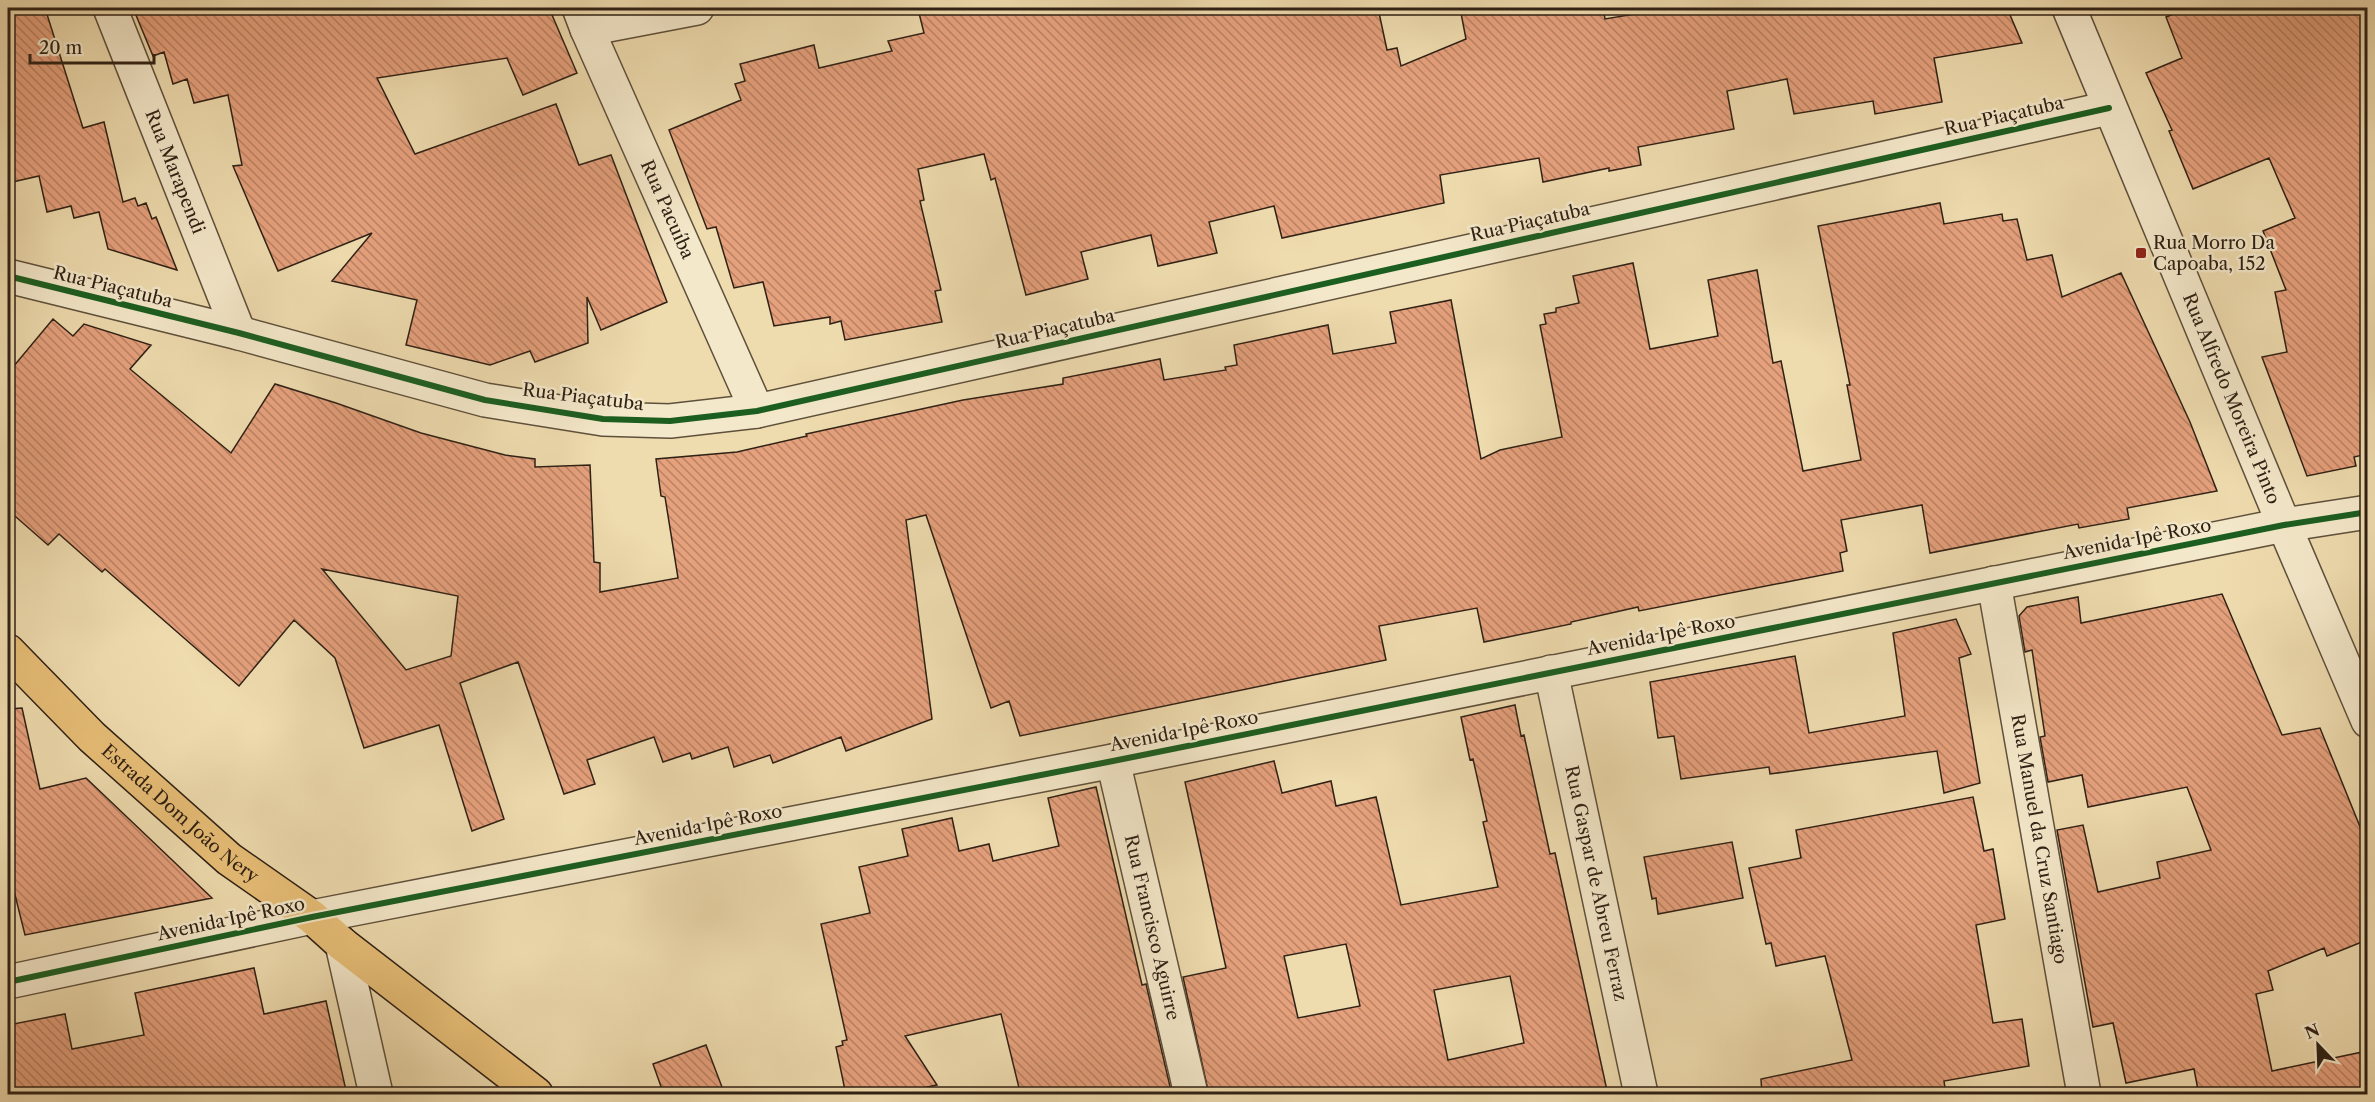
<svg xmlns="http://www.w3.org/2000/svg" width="2375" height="1102" font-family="'Libre Caslon Text',serif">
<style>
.building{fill:url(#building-back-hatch);stroke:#2f2115;stroke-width:1.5;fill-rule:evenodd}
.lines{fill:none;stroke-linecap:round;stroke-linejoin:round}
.minor-casing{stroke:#5f503b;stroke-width:36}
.major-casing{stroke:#2f2115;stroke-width:36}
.minor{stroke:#f4e8ca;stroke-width:33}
.major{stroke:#e7be77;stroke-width:33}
.cycleway-casing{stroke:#f4e8ca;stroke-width:10}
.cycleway{stroke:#1b5e20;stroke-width:6}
.poi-dot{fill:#8f2418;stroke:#f4e8ca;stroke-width:2}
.labels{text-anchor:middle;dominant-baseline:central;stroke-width:5;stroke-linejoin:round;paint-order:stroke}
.street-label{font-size:18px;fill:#2f2115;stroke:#f4e8ca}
.poi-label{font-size:18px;fill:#2f2115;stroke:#f4e8ca;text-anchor:start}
</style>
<defs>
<pattern id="building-back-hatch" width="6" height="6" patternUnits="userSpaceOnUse" patternTransform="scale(1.5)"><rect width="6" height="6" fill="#e5a07c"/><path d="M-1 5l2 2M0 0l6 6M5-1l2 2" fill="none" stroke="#ba8264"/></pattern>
</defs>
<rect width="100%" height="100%" fill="#eedbae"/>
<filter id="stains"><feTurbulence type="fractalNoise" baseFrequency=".00333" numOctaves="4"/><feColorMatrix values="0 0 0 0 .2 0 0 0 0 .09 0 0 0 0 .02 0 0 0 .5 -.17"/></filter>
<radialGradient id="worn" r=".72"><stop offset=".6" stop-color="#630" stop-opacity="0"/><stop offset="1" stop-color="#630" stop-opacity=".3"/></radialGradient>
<path class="building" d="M8,8H45L83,128L104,122L123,202L135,198L138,206L146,203L152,219L156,217L177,270L108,249L99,212L74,218L71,206L47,212L39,176L8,183Z
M133,8H549L577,73L523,95L507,58L377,78L415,154L556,104L579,165L611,155L667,302L601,330L587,297L588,343L535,362L530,351L490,365L406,345L417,300L332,281L372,233L278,271L233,166L242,165L228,95L194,103L187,79L173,84L164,52L153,56Z
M943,8H1378L1387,50L1397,48L1401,66L1466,39L1460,8H1603L1605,19L1671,8H2007L2022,43L1934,58L1942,102L1875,114L1873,101L1794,114L1787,79L1727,91L1734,129L1638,147L1641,165L1609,171V168L1543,182L1539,158L1440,175L1444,203L1282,238L1274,206L1209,222L1217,253L1158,266L1151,235L1081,252L1088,279L1026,295L995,178L991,180L984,154L918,169L924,200L920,201L941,290L935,291L942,322L845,340L841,321L830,324V317L774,326L763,282L734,288L716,227L707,229L669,130L741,100L735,84L745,81L740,64L814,45L819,68L892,51L888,41L924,33L919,13Z
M2189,8H2367V454L2354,457L2356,466L2307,476L2262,357L2287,352L2275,292L2286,290L2263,231L2295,218L2269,158L2193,189L2169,131L2172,130L2146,73L2182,58L2166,17Z
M1940,203L1944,224L2002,214L2003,221L2017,219L2027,260L2052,255L2062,297L2121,273L2190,422L2217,491L2127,508L2129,519L2079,528L2078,524L1930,553L1922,505L1841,520L1847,551L1840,553L1843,571L1639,611L1638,607L1571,622V624L1484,642L1477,608L1379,626L1386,660L1020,736L1009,701L991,708L926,515L906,520L932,719L846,751L841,737L773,763L770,755L734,767L728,747L692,759L690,753L663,762L654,737L587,760L595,784L564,794L518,662L460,683L504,819L472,831L439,725L364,748L335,658L294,620L239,686L105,569L102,572L59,534L48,545L8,510V373L53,319L73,336L84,324L151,345L130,369L231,453L275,384L336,403L421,433L505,455L535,459V467L590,465L594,562L600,563V592L678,578L665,497L661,496L656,459L737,452L807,436L806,434L963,400L1063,384V378L1160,359L1164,380L1226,370L1225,367L1237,365L1234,345L1328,325L1333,354L1396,343L1390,312L1451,300L1481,459L1500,450L1562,437L1540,325L1546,324L1544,314L1556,312V308L1579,303L1573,276L1633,263L1650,349L1718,336L1708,280L1757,270L1773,363L1781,361L1803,471L1861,460L1847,385H1850L1818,226ZM322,569L458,596L451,656L406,670Z
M2222,594L2282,735L2320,728L2367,844V940L2327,956L2324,948L2268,971L2273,990L2256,994L2272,1071L2367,1051V1095H2199L2194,1069L2126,1083L2113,1023L2093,1027L2057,830L2083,825L2098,892L2160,878L2157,862L2211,850L2187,787L2088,807L2082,775L2048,782L2040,737L2045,736L2032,650L2025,652L2019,616L2027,607L2078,597L2081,623Z
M1956,619L1971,654L1959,658L1980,783L1944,793L1937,751L1770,774L1769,767L1681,779L1674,736L1658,738L1650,682L1795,656L1809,733L1905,716L1893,633Z
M1515,705L1521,736L1524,735L1550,854L1555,853L1608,1095H1209L1183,977L1226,968L1185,782L1274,761L1282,793L1331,781L1336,806L1376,797L1401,905L1498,887L1483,822L1487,821L1473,759L1470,760L1461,717ZM1346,944L1360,1006L1298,1018L1284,956ZM1510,976L1524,1043L1448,1060L1434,990Z
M22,708L40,789L86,778L212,898L25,935L8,867V709Z
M1096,787L1142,985L1146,984L1172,1095H1043L1041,1088L1020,1092L1001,1014L905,1036L937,1085L889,1095H846L836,1047L843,1045L842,1041L847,1040L821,924L870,913L859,867L908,856L902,829L952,818L959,851L989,844L993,861L1059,846L1048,798Z
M1973,797L1984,851L1993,849L2005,919L1976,925L1993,1023L2022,1019L2029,1066L1944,1081L1946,1095H1762L1761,1079L1852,1060L1825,956L1776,966L1771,943L1766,944L1749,868L1801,858L1796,830Z
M1732,842L1743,898L1658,914L1656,898L1652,899L1644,857Z
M254,968L264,1014L326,1001L347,1095H8V1025L65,1014L72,1049L144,1035L135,993Z
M706,1045L725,1095H664L653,1064Z"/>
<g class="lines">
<defs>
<g id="minor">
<path id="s1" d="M110,8L239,333"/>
<path id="s2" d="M579,8L587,29L757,411"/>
<path id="s3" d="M2069,8L2284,525L2368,721"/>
<path d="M587,29L697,8"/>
<path d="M8,276L239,333L485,400L603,419L670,421L757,411L2109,108"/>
<path id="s4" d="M1994,583L2084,1094"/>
<path id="s5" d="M1551,672L1641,1094"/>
<path id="s6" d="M1113,761L1191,1094"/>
<path d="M342,944L376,1094"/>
<path d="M8,982L312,917L1113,761L2284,525L2368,512"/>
</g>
<g id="major">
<path id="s7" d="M8,651L92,737L229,859L312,917L342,944L536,1094"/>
</g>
</defs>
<use href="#minor" class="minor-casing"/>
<use href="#major" class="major-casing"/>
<use href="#minor" class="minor"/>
<use href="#major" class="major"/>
<defs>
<path id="cycleway" d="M8,276L239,333L485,400L603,419L670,421L757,411L2109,108
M8,982L312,917L1113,761L2284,525L2368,512"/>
</defs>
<use href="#cycleway" class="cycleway-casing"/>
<use href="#cycleway" class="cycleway"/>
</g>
<rect class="poi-dot" x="2135" y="247" width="12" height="12" rx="3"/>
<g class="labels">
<g class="street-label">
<text transform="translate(2004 116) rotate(-13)">Rua Piaçatuba</text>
<text stroke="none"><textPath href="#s1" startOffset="176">Rua Marapendi</textPath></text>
<text stroke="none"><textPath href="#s2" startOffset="220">Rua Pacuíba</textPath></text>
<text transform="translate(1530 222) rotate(-13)">Rua Piaçatuba</text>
<text transform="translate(113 287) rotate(14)">Rua Piaçatuba</text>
<text transform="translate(1055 329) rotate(-13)">Rua Piaçatuba</text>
<text transform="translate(583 397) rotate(7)">Rua Piaçatuba</text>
<text stroke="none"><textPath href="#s3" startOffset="423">Rua Alfredo Moreira Pinto</textPath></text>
<text transform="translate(2137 539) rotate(-11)">Avenida Ipê Roxo</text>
<text transform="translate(1661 635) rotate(-11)">Avenida Ipê Roxo</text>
<text transform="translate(1184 731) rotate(-11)">Avenida Ipê Roxo</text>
<text stroke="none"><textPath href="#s7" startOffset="237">Estrada Dom João Nery</textPath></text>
<text transform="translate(708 825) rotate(-11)">Avenida Ipê Roxo</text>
<text stroke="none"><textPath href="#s4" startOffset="260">Rua Manuel da Cruz Santiago</textPath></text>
<text stroke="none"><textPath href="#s5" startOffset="216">Rua Gaspar de Abreu Ferraz</textPath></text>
<text transform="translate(231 919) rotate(-12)">Avenida Ipê Roxo</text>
<text stroke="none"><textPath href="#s6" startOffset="171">Rua Francisco Aguirre</textPath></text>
</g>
<g class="poi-label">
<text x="2153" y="243">Rua Morro Da<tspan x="2153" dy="21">Capoaba, 152</tspan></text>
</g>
</g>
<rect width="2375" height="1102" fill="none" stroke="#eedbae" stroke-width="30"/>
<rect x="9" y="9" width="2357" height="1084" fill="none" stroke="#2f2115" stroke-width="3"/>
<rect x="15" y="15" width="2345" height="1072" fill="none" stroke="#2f2115" stroke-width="1.5"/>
<g transform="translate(2318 1045) rotate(337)" stroke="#f4e8ca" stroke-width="4.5" paint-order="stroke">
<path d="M0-4.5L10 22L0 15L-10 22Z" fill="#2f2115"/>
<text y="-9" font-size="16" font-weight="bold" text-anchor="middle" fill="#2f2115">N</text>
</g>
<path d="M30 54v9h124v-9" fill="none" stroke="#2f2115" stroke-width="3"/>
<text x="39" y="54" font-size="18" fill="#2f2115" stroke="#f4e8ca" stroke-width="4.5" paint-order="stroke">20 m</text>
<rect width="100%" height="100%" filter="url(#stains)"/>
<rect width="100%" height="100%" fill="url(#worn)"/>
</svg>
